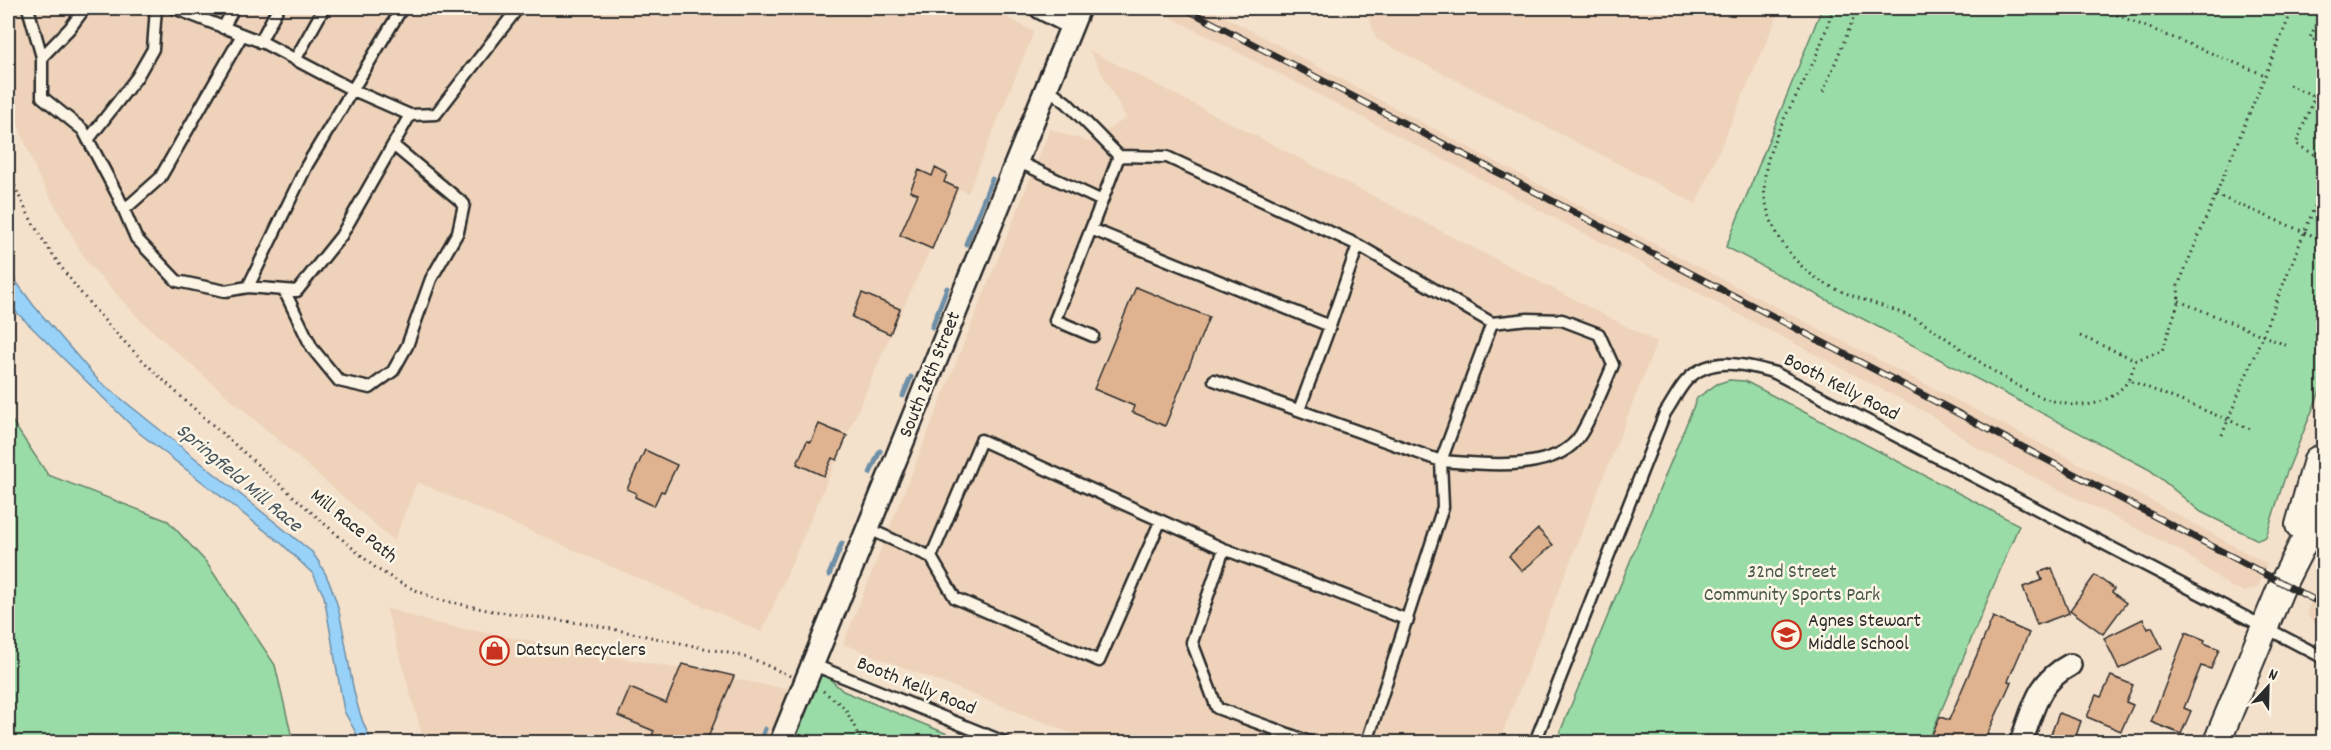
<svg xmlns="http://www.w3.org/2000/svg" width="2331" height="750" font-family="Dekko,sans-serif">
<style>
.built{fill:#eed3ba}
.green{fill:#9adca7;stroke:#628469;stroke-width:1.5}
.water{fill:#99d2f9;stroke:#6d8fa7;stroke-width:1.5}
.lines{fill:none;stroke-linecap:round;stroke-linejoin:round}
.stream{stroke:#6d8fa7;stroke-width:5}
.building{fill:#e0b390;stroke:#2b2b2b;stroke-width:1.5}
.service-casing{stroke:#2b2b2b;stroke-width:15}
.minor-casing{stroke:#2b2b2b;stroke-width:26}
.tertiary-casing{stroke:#2b2b2b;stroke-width:30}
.path{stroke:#2b2b2b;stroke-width:3;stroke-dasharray:1.5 4.5;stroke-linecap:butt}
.service{stroke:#fcf5e5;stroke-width:10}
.minor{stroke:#fcf5e5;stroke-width:21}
.tertiary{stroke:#fcf5e5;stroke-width:26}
.rail-casing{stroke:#2b2b2b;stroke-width:7}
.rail{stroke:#fcf5e5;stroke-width:4.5;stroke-dasharray:14;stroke-linecap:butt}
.labels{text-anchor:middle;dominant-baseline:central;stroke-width:5;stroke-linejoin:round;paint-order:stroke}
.street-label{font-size:20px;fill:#2b2b2b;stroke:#fcf5e5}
.park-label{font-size:20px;fill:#47574a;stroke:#fcf5e5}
.poi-label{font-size:20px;fill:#2b2b2b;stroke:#fcf5e5;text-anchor:start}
.water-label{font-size:21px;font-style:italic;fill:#46555e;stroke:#fcf5e5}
</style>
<rect width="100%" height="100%" fill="#f4e1cc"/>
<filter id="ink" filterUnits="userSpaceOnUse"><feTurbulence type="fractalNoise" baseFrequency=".0167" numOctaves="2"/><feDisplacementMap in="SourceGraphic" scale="12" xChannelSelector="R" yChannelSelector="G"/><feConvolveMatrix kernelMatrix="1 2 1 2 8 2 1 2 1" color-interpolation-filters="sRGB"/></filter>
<g filter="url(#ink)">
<path class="built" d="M8,8H990L1034,32L968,193L959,189L891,334L762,632L417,482L394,541L142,322L87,262L37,174L8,97Z
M1153,8H1209L1502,165L2169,510L2267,564L2258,587L2245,592L2231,587L2181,551L1980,450L1929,414Z
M1365,8H1781L1696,204L1376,39Z
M1089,50L1657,342L1499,742H1094L843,644L1050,129L1089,142L1126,118Z
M2316,591H2323V629L2308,617L2307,610Z
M386,608L434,623L789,689L767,742H424Z"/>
<path class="green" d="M1822,8H2323V384L2285,477L2266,537L2258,540L2201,512L2150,470L1726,247Z
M1729,380L1745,381L2019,525L1928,742H1556L1697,398L1717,384Z
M8,415L48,475L168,521L206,562L275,665L293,742H8Z
M821,671L843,691L967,742H792Z"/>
<path class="water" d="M8,264L12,276L34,306L98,380L312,552C355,609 339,681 372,742H361L344,711L324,596L313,574L282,544L138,432L8,304Z"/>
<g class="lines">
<path class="stream" d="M966,244L992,179
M932,327L947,288
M903,396L911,377
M870,473L880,451
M829,575L842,543
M760,742L765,729"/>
</g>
<path class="building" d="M935,168L947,174L944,182L957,188L932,249L900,235L918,194L910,191L919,170L932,176Z
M1136,287L1209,317L1165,426L1132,412L1134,406L1094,389Z
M862,293L900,309L890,334L852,317Z
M819,424L847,436L837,460L832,458L824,476L797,464L807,441L811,442Z
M645,450L677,465L664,492L661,491L654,506L635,497L636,493L627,489Z
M1538,529L1553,545L1522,571L1509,556Z
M2052,568L2069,613L2037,625L2023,587L2042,580L2039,572Z
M2095,575L2114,589L2112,592L2126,603L2103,634L2070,610Z
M1993,617L2029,633L2008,681L2011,682L1984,742H1943L1931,737L1940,717L1949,720Z
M2143,619L2148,629L2152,627L2162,648L2119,669L2104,638Z
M2186,632L2205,640L2204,643L2219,649L2211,669L2201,666L2184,708L2191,711L2181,734L2151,722Z
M682,664L734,676L706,742H669L652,735L654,731L618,716L630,688L666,703Z
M2111,676L2133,685L2126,702L2133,705L2121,731L2087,717L2096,695L2101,697Z
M2059,713L2081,721L2074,742H2048Z"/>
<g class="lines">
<defs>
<path id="service" d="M28,8L42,57
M85,8L70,28L42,57V97L83,130L118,196L136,238L177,281L225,291L248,287L297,291L341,236L410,115
M174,8L264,43L353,90L410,115L436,114L518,8
M223,28L234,8
M260,42L278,8
M295,60L324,8
M1046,87L1067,103L1119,156L1167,157L1358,245L1492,323L1441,461L1214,380
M88,140L137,77L153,49L156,8
M1017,161L1102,201L1055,320L1093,336
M1102,201L1119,156
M124,210L160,178L242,35
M1091,229L1330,326L1358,245
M248,287L307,165L402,8
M284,290L312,348L339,381L370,388L393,371L407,346L431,279L458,232L464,204L393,145
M1299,410L1330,326
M1160,522L1099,661L955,598L931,557L981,440L1224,549
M869,529L931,557
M814,665L1004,742
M1310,742L1217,708L1192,642L1224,549L1408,620
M1367,742L1443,507L1441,461C1481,464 1557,474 1581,434C1594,412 1603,388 1613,365L1599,334L1562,320L1528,319L1492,323
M1535,742L1665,413C1672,403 1678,390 1686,381C1710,355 1746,364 1775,373L2324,658"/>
<path id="minor" d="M1041,8L1072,24
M781,742L1079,8
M2021,742C2034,709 2036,683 2070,665"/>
<path id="tertiary" d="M2299,525L2317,460L2324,457
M2217,742L2283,583L2324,502"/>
</defs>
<use href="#service" class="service-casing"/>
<use href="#minor" class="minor-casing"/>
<use href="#tertiary" class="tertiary-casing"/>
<path class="path" d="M1833,8C1827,28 1820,48 1811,67C1792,108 1759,151 1765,198C1771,236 1799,273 1834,288C1863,302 1894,307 1923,323C1973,352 2074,451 2129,380
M2100,8L2265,75
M2323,8L2310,38L2324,44
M2324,73L2296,144L2324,160
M2289,85L2324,100
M1823,92L1858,8
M8,169C49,282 152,372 240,449C285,489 331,530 377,569L404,585L436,599L487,610L593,625L733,654L755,660L790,676
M2216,195L2321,239
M2179,301L2288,346
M2080,336L2136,360L2162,351L2179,301L2178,286L2293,8
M2136,360L2129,380L2253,430
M2222,435L2324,184
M823,691L845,708L862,742"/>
<use href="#service" class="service"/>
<use href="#minor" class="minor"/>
<use href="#tertiary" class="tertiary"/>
<defs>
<path id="rail" d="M1184,8L2324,605"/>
</defs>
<use href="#rail" class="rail-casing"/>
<use href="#rail" class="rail"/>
</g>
</g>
<defs>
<symbol id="school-ring" viewBox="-11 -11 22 22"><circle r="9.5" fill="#fcf5e5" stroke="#c8321e" stroke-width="1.5"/><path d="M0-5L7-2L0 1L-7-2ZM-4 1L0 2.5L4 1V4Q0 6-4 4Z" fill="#c8321e"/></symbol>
<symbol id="shop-ring" viewBox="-11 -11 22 22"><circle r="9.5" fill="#fcf5e5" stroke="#c8321e" stroke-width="1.5"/><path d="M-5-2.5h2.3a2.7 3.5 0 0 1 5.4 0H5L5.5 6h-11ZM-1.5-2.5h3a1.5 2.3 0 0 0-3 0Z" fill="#c8321e"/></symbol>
</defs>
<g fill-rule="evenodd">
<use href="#school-ring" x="1770" y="618" width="33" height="33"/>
<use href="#shop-ring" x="478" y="634" width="33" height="33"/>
</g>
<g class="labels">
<g class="street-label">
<text transform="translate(931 375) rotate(-68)">South 28th Street</text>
<text transform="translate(1841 388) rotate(27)">Booth Kelly Road</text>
<text transform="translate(353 527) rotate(39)">Mill Race Path</text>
<text transform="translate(916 687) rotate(22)">Booth Kelly Road</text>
</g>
<g class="park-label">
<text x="1792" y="573">32nd Street<tspan x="1792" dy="23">Community Sports Park</tspan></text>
</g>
<g class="poi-label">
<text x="1808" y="622">Agnes Stewart<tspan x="1808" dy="23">Middle School</tspan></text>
<text x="516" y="651">Datsun Recyclers</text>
</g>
<g class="water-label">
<text transform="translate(238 479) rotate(40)">Springfield Mill Race</text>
</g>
</g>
<rect width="2331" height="750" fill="none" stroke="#fcf5e5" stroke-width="30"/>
<rect x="15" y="15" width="2301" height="720" fill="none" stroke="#2b2b2b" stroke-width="2" filter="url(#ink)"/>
<g transform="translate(2268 687) rotate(22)" stroke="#fcf5e5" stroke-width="4.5" paint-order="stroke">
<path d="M0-4.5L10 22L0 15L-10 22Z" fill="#2b2b2b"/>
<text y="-9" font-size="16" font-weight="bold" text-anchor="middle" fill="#2b2b2b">N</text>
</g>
</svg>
